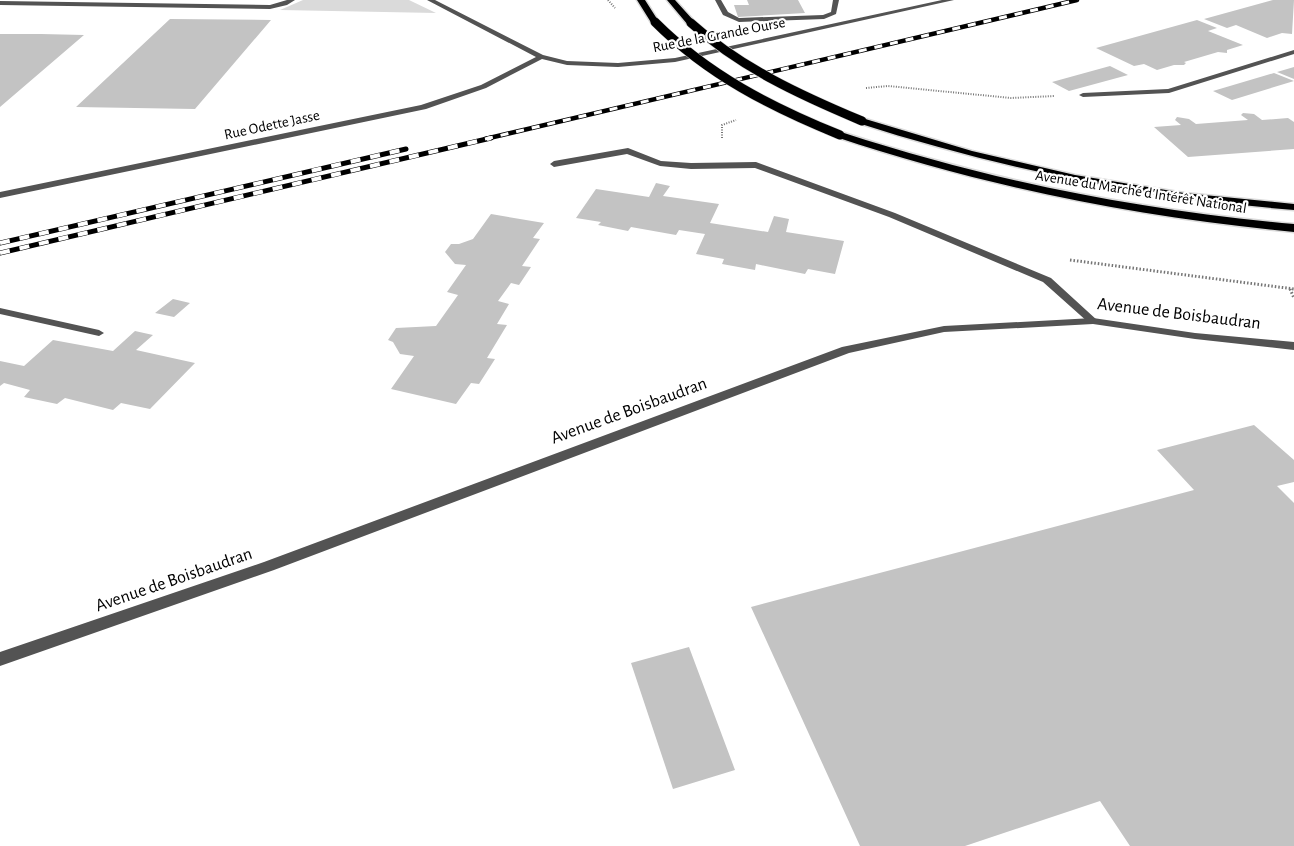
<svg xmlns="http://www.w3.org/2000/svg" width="1294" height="846" font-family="'Alegreya Sans',sans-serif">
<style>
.green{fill:#dadada}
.building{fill:#c3c3c3}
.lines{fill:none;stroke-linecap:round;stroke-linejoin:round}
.primary-casing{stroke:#dbdbdb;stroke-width:3}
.path-far1{stroke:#757575;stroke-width:2;stroke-dasharray:1 1.5;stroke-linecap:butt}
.path{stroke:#757575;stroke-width:3;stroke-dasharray:1.5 2;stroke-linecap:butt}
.service{fill:#535353;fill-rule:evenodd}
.minor{fill:#535353;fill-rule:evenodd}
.primary{fill:#000;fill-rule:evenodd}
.rail-far1-casing{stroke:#000;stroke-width:4.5}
.rail-casing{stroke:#000;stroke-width:5}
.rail-far1{stroke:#fff;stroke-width:3;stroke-dasharray:8;stroke-linecap:butt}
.rail{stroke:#fff;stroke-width:4;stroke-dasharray:10;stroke-linecap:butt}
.primary-bridge-casing{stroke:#dbdbdb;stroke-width:10;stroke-linecap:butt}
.primary-bridge{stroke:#000;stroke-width:9}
.labels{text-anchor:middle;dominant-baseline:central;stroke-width:4.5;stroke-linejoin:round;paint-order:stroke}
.far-street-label{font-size:15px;fill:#000;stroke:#fff}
.street-label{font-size:18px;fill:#000;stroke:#fff}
</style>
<rect width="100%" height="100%" fill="#fff"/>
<path class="green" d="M303,0H409L436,13L280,10Z"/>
<path class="building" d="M747,0H798L805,13L738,17L734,5H749Z
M1273,0H1294L1292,34L1282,33L1267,38L1236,25L1227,28L1204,19Z
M170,19L271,20L195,109L76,107Z
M1197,20L1217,28L1208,31L1243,45L1227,50V53L1218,52L1184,62L1186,63L1184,65H1174L1157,70L1144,64L1134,66L1096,48Z
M0,34H41L84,35L0,107Z
M1110,66L1128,75L1069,91L1052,82Z
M1294,67V79L1277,72Z
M1274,73L1294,81L1232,100L1213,91Z
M1243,113L1254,114L1262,120L1288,118L1294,122V149L1188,157L1154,127L1181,125L1175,120L1177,117L1189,119L1196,124L1248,120L1241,115Z
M656,183L670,186L663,196L719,204L710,223L768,232L774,216L789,219L786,232L844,241L835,274L808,269L805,274L756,264L755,270L722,264L724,259L696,254L705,234L679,230L676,235L631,227L628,231L598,225L601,222L576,218L596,189L649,197Z
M491,214L544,223L533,238L540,239L522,266L531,267L519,285L511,283L498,301L509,304L497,324L507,325L487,358L495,359L479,384L471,383L456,404L391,389L414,356L400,354L393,342L388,340L396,328L436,326L458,295L447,292L466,265L455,264L445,252L451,244H459L473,239Z
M173,299L190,303L174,317L155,313Z
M135,331L153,335L136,350L195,363L150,409L121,403L113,410L65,398L57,404L24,397L30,390L4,383L0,386V361L24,366L53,340L113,351Z
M1254,425L1294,460V482L1277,486L1294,503V846H1130L1100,801L965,846H860L751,607L1194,490L1157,450Z
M689,647L735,770L673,789L631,663Z"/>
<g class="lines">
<defs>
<path id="primary" d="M637,0H645L659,22L658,24H652Z
M667,0H675L694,21V25H688Z
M862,118L972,151L1075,175L1184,193L1294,204V210C1145,198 1001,169 858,123L857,121Z
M836,133H844C992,181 1138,210 1294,224V232C1137,217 986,187 836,137Z"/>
</defs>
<use href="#primary" class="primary-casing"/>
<path class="path-far1" d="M608,0L615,8
M866,88L888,86L1011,98L1055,96
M722,138V125L736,120"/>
<path class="path" d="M1070,260L1294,289
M1290,289L1294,298"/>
<path class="service" d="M628,148L661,161L691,163L756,162L895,213L1051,278L1098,321L1093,324L1089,323L1043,282L889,217L755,168L691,169L660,166L627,154L554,167L550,164L554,161Z
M0,308L99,330L104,333L99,336L0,314Z"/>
<path class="minor" d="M287,0H295L287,5L270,9L0,5V1L270,5Z
M427,0H435L543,55L567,61L618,63L675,58L942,0H954L675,62L618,67L567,65L542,59L486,88L426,109L0,198V192L421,105L481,85L536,57Z
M715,0H721L728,12L739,18L823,15L831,12L833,0H839L836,14L824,19L739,22L723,15Z
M1294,50V54L1169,93L1083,97L1079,95L1083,93L1168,89Z
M1093,318L1195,333L1294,342V350L1195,339L1093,324L944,332L849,353L274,570L0,666V652L264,562L842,347L944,326Z"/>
<use href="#primary" class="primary"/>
<defs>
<path id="rail-far1" d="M485,139L1077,0"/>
<path id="rail" d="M0,243L406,149
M0,253L491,138"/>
</defs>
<use href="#rail-far1" class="rail-far1-casing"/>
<use href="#rail" class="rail-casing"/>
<use href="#rail-far1" class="rail-far1"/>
<use href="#rail" class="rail"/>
<defs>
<path id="primary-bridge" d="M655,22C708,75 771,107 840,135
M691,23C741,68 800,95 862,121"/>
</defs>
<use href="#primary-bridge" class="primary-bridge-casing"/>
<use href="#primary-bridge" class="primary-bridge"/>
</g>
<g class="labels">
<g class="far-street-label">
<text transform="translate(719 35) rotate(-11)">Rue de la Grande Ourse</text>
<text transform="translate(272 125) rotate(-12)">Rue Odette Jasse</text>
<text transform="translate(1141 192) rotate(9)">Avenue du Marché d'Intérêt National</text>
</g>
<g class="street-label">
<text transform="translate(1179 314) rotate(7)">Avenue de Boisbaudran</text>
<text transform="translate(629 411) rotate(-20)">Avenue de Boisbaudran</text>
<text transform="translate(174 580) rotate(-19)">Avenue de Boisbaudran</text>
</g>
</g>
</svg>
